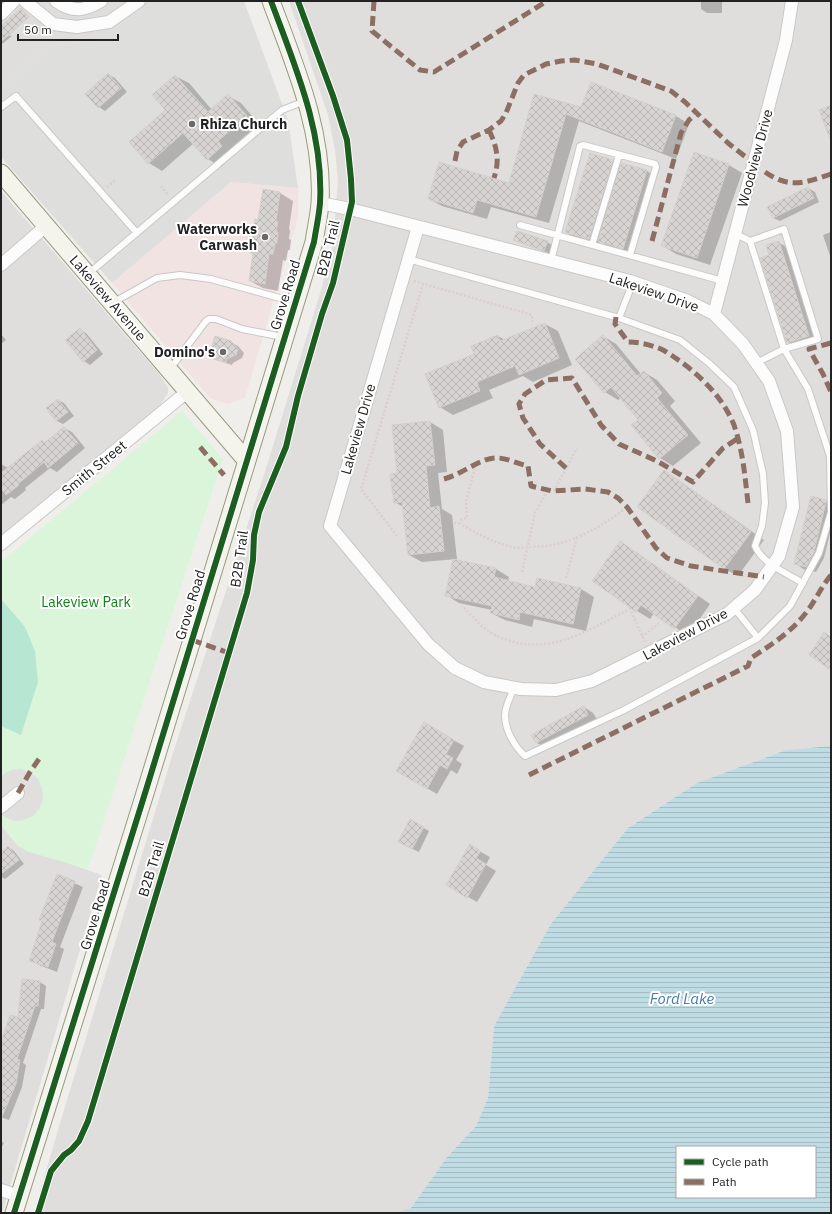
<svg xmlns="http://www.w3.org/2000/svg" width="832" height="1214" font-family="'IBM Plex Sans',sans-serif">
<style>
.residential{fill:#dfdedc}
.commercial{fill:#f1e3e1}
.religious{fill:#dededc}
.park{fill:#daf5da}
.pitch{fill:#b7e6d2}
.parking{fill:#e0dfde}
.water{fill:url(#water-rules);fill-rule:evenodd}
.shadow{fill:#0003}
.building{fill:url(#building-cross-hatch);stroke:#d3d0cc}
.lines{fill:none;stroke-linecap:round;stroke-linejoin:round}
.lane-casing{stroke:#c9c8c7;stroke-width:8}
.street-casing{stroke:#c9c8c7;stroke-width:14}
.secondary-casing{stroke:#999a82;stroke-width:19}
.path{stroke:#dccecd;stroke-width:2.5;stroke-dasharray:2 2;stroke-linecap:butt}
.lane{stroke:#fdfcfc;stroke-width:6}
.street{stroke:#fdfcfc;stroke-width:12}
.secondary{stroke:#f4f4ed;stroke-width:17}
.quiet{stroke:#8d6e63;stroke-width:5;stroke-dasharray:10 5;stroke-linecap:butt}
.cycleway-casing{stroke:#fff;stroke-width:8}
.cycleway{stroke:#1b5e20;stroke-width:6}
.poi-dot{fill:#6a6968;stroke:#fff;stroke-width:1.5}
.labels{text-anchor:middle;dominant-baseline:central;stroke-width:4;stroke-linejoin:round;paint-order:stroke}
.poi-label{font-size:14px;font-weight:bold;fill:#222;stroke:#fff;text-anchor:end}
.street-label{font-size:14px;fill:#222;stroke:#fff}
.park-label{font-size:14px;fill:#0c8416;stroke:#fff}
.water-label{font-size:15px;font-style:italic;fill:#4a7aab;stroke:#fff}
</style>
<defs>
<pattern id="water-rules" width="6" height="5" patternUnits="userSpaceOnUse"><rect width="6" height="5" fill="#bfdbe3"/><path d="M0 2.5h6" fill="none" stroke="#a4bcc2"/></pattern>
<pattern id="building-cross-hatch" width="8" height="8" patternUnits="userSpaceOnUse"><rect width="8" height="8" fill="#d7d4d2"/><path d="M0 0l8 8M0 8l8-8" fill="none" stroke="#b8b6b4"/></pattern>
</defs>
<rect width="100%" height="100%" fill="#f0eeeb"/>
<path class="residential" d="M1,1H149L100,40L49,46L1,89Z
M289,1H831V746L786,750L697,783L628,828L551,925L494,1026L488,1098L476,1126L447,1157L411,1208L393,1213H34L60,1123L173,753L268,462L321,290L333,244L338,181L335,150L328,115Z
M1,191L160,375L168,388V393L161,404L1,538Z
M1,825L18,846L102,875L2,1213H1Z"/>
<path class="commercial" d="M231,182L298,188V218L245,398L227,404L210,398L112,283Z"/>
<path class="religious" d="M149,1H244L288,120L298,188L231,182L112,283L1,157V89L49,46L100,40Z"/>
<path class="park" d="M182,411L223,459L88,869L29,852L18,846L1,825V562Z"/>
<path class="pitch" d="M1,599L25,627L35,651L38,682L21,735L1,726Z"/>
<path class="parking" d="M21,769L30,772L38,779L42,788L43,798L40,808L33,816L24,820L14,821L5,817L1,814V776L11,770Z"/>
<path class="water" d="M831,746V1213H393L411,1208L447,1157L476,1126L488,1098L494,1026L551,924L628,828L697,783L786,750ZM677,1147H815V1197H677Z"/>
<path class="shadow" d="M701,1H722V13H707L701,9Z
M1,34L12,36L1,45Z
M108,74L115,78L127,92L105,111L99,107Z
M175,76L189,83L212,110L228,96L241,103L259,124L230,149L235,154L221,167L208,159L194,143L162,171L149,163L166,110Z
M592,83L676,116L689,124L676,159L579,121L549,223L491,207L487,219L442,206L429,199L510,184L535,95L582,108Z
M612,161L621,167L622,164L647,171L656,177L633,254L609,247L600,241L599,244L576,238L566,232Z
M729,165L742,173L710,265L676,254L663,246Z
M808,188L815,192L819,202L780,221L773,218Z
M280,193L293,201L289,229L290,230L289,239L291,240L290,250H288L286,261L283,260L278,291L263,288L250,281L254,254L251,252L259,221Z
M831,232V259L823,235Z
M515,240L547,242L554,246L551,254L521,243Z
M778,242L788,248L818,341L798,348L788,342Z
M545,324L558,331L572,365L533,382L523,376L489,390L493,398L453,415L440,407L475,354L498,336L505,340Z
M80,330L86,333L103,354L90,365L84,361Z
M1,334L6,340L1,344Z
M603,336L616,344L641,374L644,372L657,380L675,401L670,406L701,443L673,466L660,458L639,420L621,398L618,400L605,392Z
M231,342L238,346L244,353L242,358L233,363L232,365L216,360L210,357Z
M58,400L64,403L74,416L63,424L57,421L47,408Z
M430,422L443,430L447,472L438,473L442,509L452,515L457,559L422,562L409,555L403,507L395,502L398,474Z
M64,428L72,432L85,448L57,472L50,468L25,488L26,490L15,499L11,497L1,505V464L8,468L42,441L45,443Z
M664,471L677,479L764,540L738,576L725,569L639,507Z
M826,501L831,504V529L824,558L816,572L805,570L796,564Z
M620,542L633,550L710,604L688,636L654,613L650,619L637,611Z
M454,560L496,569L509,577L508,582L536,588L581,589L594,597L586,631L534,619L532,627L505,620L491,613L492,610L459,603L446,595Z
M584,707L593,713L598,721L546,748L537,743Z
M425,724L464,746L456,760L462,764L457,774L451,770L437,794L397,771Z
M411,821L429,831L419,852L406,846Z
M470,846L490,857L486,865L496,871L477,902L447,885Z
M8,847L14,851L24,864L5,879L1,877V853Z
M58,876L83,887L60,947L64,949L57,972L39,965L30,960Z
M23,980L40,982L46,986L44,1009H41L23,1063L26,1065L22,1087L9,1120L1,1117V1056L19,1019Z
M1,1141L4,1143L1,1149Z"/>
<path class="building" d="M21,8L29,17L1,42V26Z
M108,73L121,88L98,108L85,94Z
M175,75L208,112L228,94L247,116L218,141L222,146L207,160L183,133L148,164L129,142L165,110L152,95Z
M591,82L676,115L662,152L566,114L536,217L477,200L473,213L428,199L439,162L509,183L534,94L581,107Z
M831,105V139H830L819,110Z
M694,152L729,164L697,258L661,246Z
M590,153L613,160L589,239H587L565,232Z
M621,163L647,170L623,249L598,241Z
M808,187L814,198L773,218L767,207Z
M263,189L280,192L276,222H278L276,231L278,232L277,243H275L273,254H269L265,284L249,281L253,253H250L255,219L258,220Z
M517,231L548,241L544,251L513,240Z
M779,241L809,336L787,343L760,258L769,255L766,245Z
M545,323L559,358L519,375L515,366L477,382L480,391L439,408L425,374L474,354L471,346L498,335L500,341Z
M80,328L97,350L83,362L65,340Z
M603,335L637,376L644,371L662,393L657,398L688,435L659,459L631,425L638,420L611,387L604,393L575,359Z
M215,336L231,341L238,349L236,355L226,359V363L209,357Z
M58,399L68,412L56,421L46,408Z
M430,421L435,465L426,466L430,508L439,506L444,551L408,555L402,502L394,503L390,474L397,473L392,425Z
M64,427L78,443L48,468L44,462L18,484L19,485L6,495L1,488V473L42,440L44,443Z
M664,470L751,532L724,569L637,507Z
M811,496L826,500V502L814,552L806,567L794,564Z
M620,541L698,596L674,629L641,605L636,612L592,581Z
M453,559L496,568L494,577L535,587L537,578L581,588L573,624L520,612L519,620L490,613L492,606L445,596Z
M824,632L831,637V670L809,655Z
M584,706L588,715L536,743L531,735Z
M424,722L454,740L446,754L453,758L447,769L440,765L427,789L396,771Z
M410,819L424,827L412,849L398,842Z
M470,844L481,851L476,858L486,864L467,898L446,885Z
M8,846L19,860L1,874V852Z
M57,874L75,881L52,942L56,944L48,967L29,961L42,921L39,920Z
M22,979L40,981L38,1006H35L17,1059L20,1060L16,1084L1,1119V1042L10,1015L18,1017Z"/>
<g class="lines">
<defs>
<path id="lane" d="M1,107L16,96L137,233
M520,225L723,281
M736,234L750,241L784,349L756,363
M592,245L619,155
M408,259L619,318L680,340L710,364L734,387L753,430L763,474L765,503L762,526L755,546C763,564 786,573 803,583
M551,261L580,146L583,145L655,164L656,167L630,255
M88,274L282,110L305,101
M114,302L157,278L180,275L211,279L294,302
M619,318L633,282
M170,369L206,321L209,319H216L242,329L283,337
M734,608L758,638
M514,688C511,696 505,706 505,715C505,730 514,746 525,756L624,710L758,638L790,606L819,553L831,512L830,456L808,389L784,349L818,339L784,229L750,241"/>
<path id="street" d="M25,1L53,24L77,27L109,22L139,1
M56,1C73,13 84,11 101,1
M1,14L14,1
M320,203L350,209L630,281L688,301L714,314L743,344L769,381L787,431L793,507L779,556L755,590L727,614L592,681L556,690L521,689L484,682L455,668L428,644L330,526L418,227
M1,265L46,226
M714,314L786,40L792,1
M1,544L187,392
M1,807L18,793
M1,1190L19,1196"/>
<path id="secondary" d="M1,173L246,460
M14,1213L146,790L314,242C316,229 319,216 320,203C324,132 295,66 271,1"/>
</defs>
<use href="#lane" class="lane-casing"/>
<use href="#street" class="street-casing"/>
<use href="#secondary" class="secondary-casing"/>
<path class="path" d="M161,186L168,195
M107,187L116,179
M414,281L532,315V322
M554,491L577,448
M454,523H459L461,520L467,518L466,501L476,464
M459,523C476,533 492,542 512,547C517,549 524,547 530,547C567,547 599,529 627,507
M397,536L361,489L423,284
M522,572L535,513L548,490
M566,578L577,537
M464,608C474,618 484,630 497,636C547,659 586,631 630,609L645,642
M642,637L660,622"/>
<use href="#lane" class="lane"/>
<use href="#street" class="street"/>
<use href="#secondary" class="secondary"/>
<path class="quiet" d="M374,1L372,31L420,70L434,72L547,1
M489,130C497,147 500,160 494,178
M455,161L457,151L463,142L489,130L501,121L506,113L518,83L524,75L546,64L561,61L575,60L597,64L671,91L685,102L728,143L747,158
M765,172C790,189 804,183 831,174
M652,241L681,133L689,120L696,114
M616,317L615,324L628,342C639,342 651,345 661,349C665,351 670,354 674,357C698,373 723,397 734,425C743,451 745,477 748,503
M831,343L809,349L823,374L831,392
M200,447L224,475
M566,468L540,444L523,418L519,404L525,394L546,380L572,378L601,425L619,444L657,461L693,482L723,448L737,439
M444,479C463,474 479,458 497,458C507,458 518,464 528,466L531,486L552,491L585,489L608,492L618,498L627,507L656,548L667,558L691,566L764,577
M192,640L229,653
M529,775L748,666L751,658C771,645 790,633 805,614C815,602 821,587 831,575
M18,793L30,772L41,756"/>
<defs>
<path id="cycleway" d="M14,1213L146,790L314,242C316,229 319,216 320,203C324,132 295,66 271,1
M38,1213L51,1171L64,1155L71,1150L79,1141L88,1121L247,593L253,560L254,535L259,512L286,447L298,396L322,314L333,283L352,202L351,179L347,140L333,96L298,1"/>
</defs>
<use href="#cycleway" class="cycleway-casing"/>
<use href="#cycleway" class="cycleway"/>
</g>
<g class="poi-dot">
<circle cx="192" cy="124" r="4"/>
<circle cx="265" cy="237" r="4"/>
<circle cx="223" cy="352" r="4"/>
</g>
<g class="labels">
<g class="poi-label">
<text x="200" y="124" text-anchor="start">Rhiza Church</text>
<text x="257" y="229">Waterworks<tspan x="257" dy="16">Carwash</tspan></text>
<text x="215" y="352">Domino's</text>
</g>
<g class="street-label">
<text transform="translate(755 158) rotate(-75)">Woodview Drive</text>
<text transform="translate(328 248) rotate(-76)">B2B Trail</text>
<text transform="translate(654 292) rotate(19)">Lakeview Drive</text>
<text transform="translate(285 295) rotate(-73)">Grove Road</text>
<text transform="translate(108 298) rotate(49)">Lakeview Avenue</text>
<text transform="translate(358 429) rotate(-74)">Lakeview Drive</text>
<text transform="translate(94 468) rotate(-39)">Smith Street</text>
<text transform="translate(239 559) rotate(-82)">B2B Trail</text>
<text transform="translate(190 605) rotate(-73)">Grove Road</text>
<text transform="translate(685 634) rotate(-28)">Lakeview Drive</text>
<text transform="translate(151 869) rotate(-73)">B2B Trail</text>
<text transform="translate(95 915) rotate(-73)">Grove Road</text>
</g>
<g class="park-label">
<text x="86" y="602">Lakeview Park</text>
</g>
<g class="water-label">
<text x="682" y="998">Ford Lake</text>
</g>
</g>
<rect width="832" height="1214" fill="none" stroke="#222222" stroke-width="4"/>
<rect x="676" y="1146" width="140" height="52" fill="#ffffff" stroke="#a7a7a7"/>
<rect x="684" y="1159" width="20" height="6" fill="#1b5e20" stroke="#a7a7a7"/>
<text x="712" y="1166" font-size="12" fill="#222222">Cycle path</text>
<rect x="684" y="1179" width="20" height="6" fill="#8d6e63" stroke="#a7a7a7"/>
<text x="712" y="1186" font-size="12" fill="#222222">Path</text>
<path d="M18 34v6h100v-6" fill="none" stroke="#222222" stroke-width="2"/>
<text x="24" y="34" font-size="12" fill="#222222" stroke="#ffffff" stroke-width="3" paint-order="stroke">50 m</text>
</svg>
